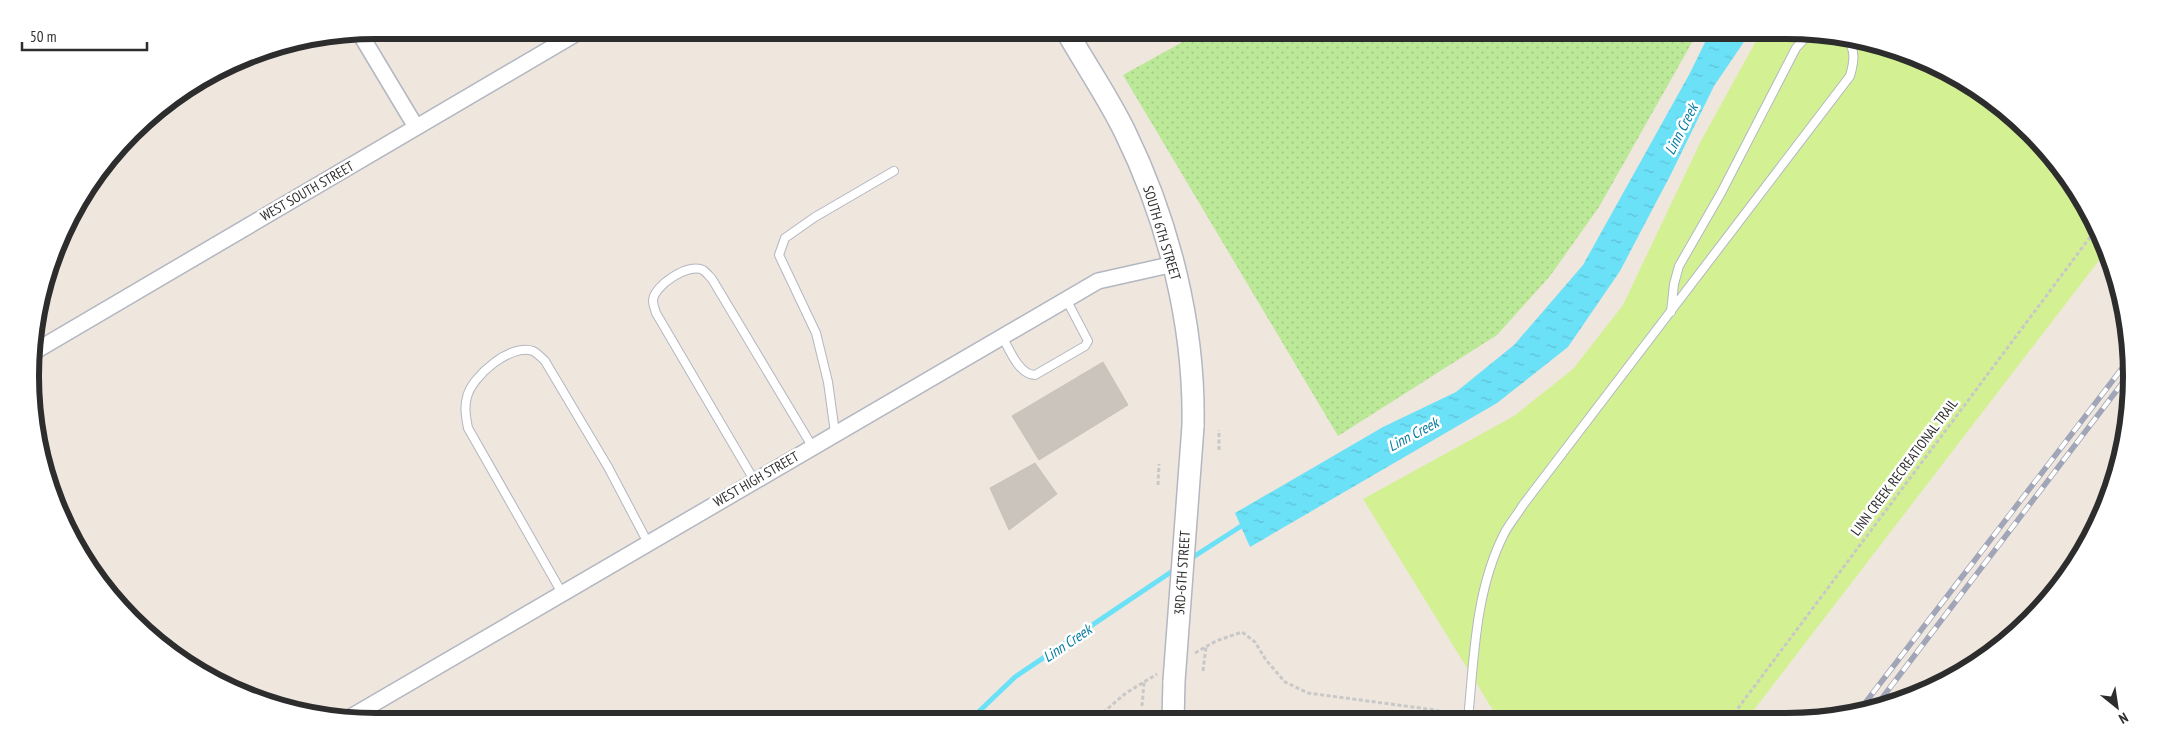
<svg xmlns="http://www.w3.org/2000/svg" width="2162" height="752" font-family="'PT Sans Narrow',sans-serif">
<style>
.grass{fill:url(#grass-dots)}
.pitch{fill:#d3f193}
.water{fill:url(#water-ripples)}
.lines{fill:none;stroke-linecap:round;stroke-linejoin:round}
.stream{stroke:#6be1f7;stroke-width:5}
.building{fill:#cbc4bd;stroke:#cbc2b7}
.service-casing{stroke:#b2b7c1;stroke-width:10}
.minor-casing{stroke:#b2b7c1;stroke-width:18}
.secondary-casing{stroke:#b2b7c1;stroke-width:24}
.path{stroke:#c8c8c8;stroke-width:3;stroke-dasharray:4 2.5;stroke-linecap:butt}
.service{stroke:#fff;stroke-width:8}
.minor{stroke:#fff;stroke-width:15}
.secondary{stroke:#fff;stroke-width:21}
.rail-casing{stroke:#a0a6b8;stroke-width:5.5}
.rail{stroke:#fff;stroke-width:4;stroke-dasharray:11;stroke-linecap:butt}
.secondary-bridge-casing{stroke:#b2b7c1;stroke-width:24;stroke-linecap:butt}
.secondary-bridge{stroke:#fff;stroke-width:21}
.labels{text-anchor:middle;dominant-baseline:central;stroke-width:5;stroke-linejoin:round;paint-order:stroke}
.street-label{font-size:14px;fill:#2d2d2d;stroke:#fff}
.water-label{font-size:15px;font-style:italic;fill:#057ca1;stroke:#fff}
.rim{fill:none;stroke:#2d2d2d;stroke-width:6}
</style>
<defs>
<pattern id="grass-dots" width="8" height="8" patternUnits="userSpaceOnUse" patternTransform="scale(1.25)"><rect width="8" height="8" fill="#bce998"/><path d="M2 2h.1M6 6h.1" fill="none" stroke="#a2c883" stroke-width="1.8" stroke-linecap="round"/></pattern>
<pattern id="water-ripples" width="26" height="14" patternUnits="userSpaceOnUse" patternTransform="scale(1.25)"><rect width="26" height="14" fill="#6be1f7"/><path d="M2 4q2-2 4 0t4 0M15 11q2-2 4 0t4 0" fill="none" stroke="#5dc1d4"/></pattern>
</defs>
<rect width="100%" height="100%" fill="#efe6de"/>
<path class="grass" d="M1204,30H1699L1599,207L1550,276L1497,335L1338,436L1123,75Z"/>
<path class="pitch" d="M1762,30H1786L1875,42L1939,66L1996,101L2046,148L2085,203L2107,250L1747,719L1499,720L1363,499L1514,416L1573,369L1623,305L1701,141Z"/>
<path class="water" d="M1711,30H1752L1714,86L1671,174L1620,271L1568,347L1497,403L1250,547L1235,513L1383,427L1456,392L1514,345L1583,265L1690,73Z"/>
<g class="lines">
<path class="stream" d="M1190,559L1246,523
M969,721L1015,677L1177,568"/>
</g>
<path class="building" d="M1103,362L1128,405L1039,460L1012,416Z
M1035,463L1057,494L1009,530L990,488Z"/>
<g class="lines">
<defs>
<path id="service" d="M1671,312L1674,284L1679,266L1721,193L1796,48L1806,37L1815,34
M1002,336C1009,349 1019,375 1035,375L1085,346L1088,341L1066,299
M835,433L828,382L816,333L779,255L785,238L815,217L894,171
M754,480L656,313C655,309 653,305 653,301C653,286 689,262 703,270C706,272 709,276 712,279L812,446
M562,593L468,428C466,417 464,408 467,397C472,376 511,343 533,351C537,353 542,358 545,361L608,467L648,543
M1468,720C1474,658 1475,591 1504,534C1509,524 1517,515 1523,505L1850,76C1854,62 1857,47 1844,38"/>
<path id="minor" d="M359,32L416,127
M32,353L582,30
M349,718L1098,281L1174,264"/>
<path id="secondary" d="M1066,30C1085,64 1108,97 1125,132C1169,222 1195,326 1193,426
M1173,720L1174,681"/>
</defs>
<use href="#service" class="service-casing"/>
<use href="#minor" class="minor-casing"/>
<use href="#secondary" class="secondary-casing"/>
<path class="path" d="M1219,450V430
M1158,485L1159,464
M1195,653L1216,641L1242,632L1255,642L1266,660L1285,682L1308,693L1435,710L1458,717
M1203,671L1206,647
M1142,706L1144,682
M1730,719L2097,228
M1093,721L1126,693L1157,674"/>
<use href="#service" class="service"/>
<use href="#minor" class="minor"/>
<use href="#secondary" class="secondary"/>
<defs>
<path id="rail" d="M1876,706L2130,373
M1859,711L2130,358"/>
</defs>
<use href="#rail" class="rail-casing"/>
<use href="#rail" class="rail"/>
<defs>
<path id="secondary-bridge" d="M1174,681L1193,426"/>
</defs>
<use href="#secondary-bridge" class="secondary-bridge-casing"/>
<use href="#secondary-bridge" class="secondary-bridge"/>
</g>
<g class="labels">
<g class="street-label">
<text transform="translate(307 191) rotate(-30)">WEST SOUTH STREET</text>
<text transform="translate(1162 233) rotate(73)">SOUTH 6TH STREET</text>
<text transform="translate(1904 467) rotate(-53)">LINN CREEK RECREATIONAL TRAIL</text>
<text transform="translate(756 479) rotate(-30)">WEST HIGH STREET</text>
<text transform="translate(1182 573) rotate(-86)">3RD-6TH STREET</text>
</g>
<g class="water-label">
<text transform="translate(1681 129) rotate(-63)">Linn Creek</text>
<text transform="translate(1413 434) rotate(-28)">Linn Creek</text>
<text transform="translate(1067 643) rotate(-34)">Linn Creek</text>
</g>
</g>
<path d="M0 0H2162V752H0ZM376 39H1786A337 337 0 0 1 2123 376V376A337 337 0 0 1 1786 713H376A337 337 0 0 1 39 376V376A337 337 0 0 1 376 39Z" fill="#fff" fill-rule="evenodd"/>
<path class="rim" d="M376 39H1786A337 337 0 0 1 2123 376V376A337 337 0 0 1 1786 713H376A337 337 0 0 1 39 376V376A337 337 0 0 1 376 39Z"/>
<g transform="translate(2117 707) rotate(150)" stroke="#ffffff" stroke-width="4" paint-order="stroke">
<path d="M0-4L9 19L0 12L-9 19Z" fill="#2d2d2d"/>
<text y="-8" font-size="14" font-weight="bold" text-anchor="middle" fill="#2d2d2d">N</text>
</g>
<path d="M22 42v8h125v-8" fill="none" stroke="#2d2d2d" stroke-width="2.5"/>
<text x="30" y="42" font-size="15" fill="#2d2d2d" stroke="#ffffff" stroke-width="4" paint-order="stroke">50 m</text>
</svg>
